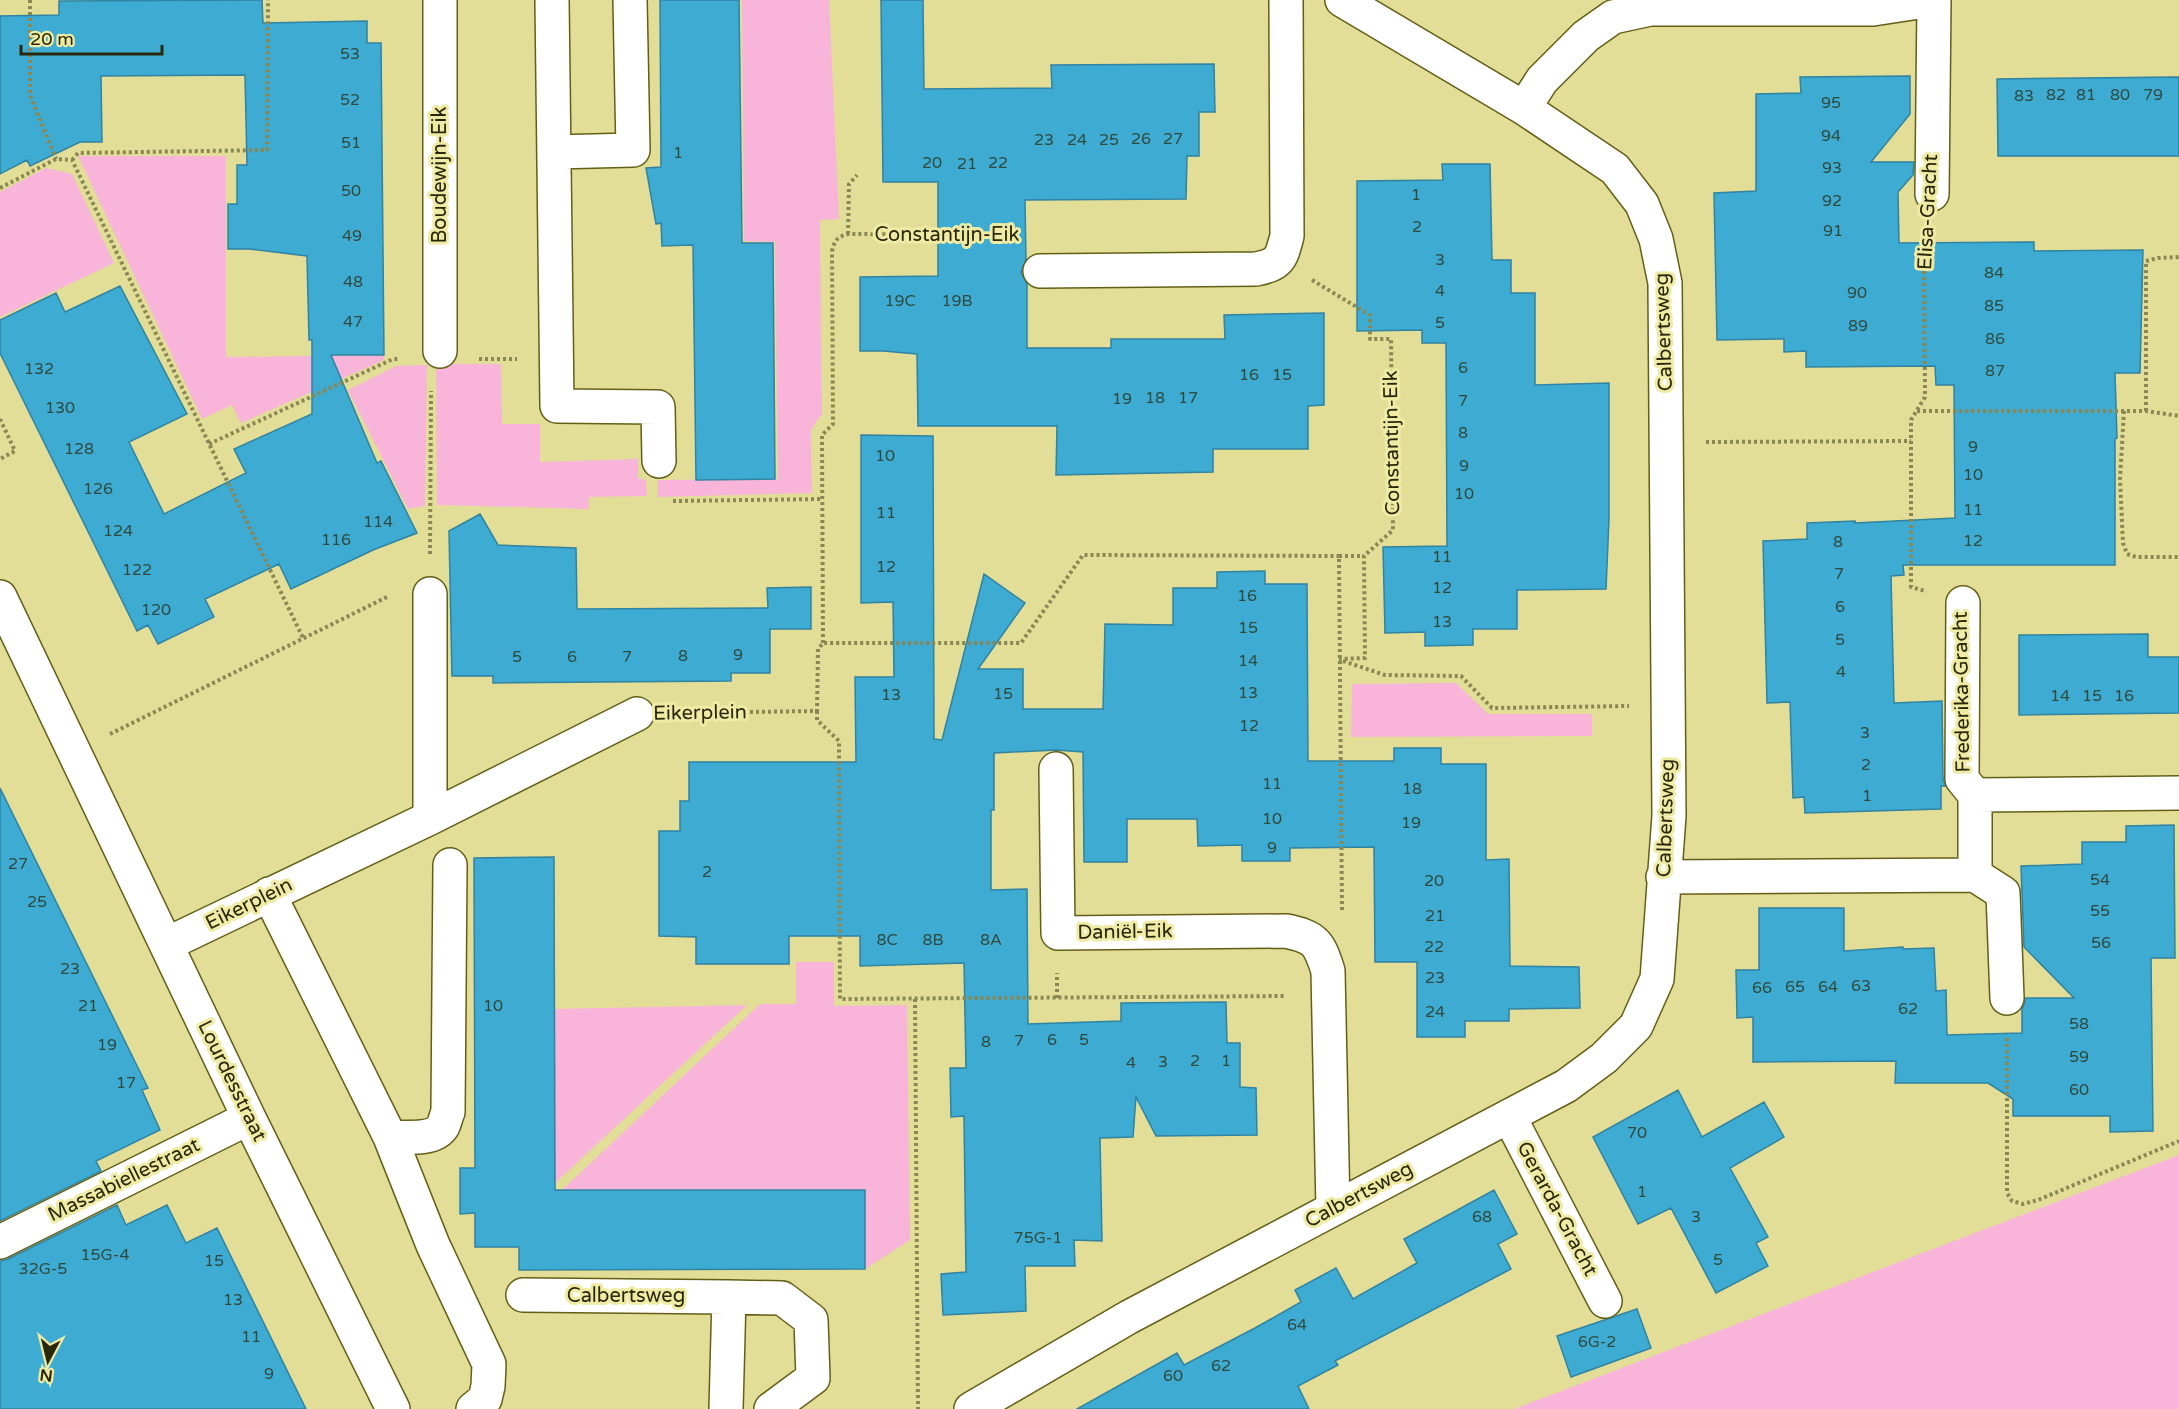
<svg xmlns="http://www.w3.org/2000/svg" width="2179" height="1409" font-family="'Varela Round',sans-serif">
<style>
.green{fill:#f8b5d9}
.building{fill:#3eabd2;stroke:#3083a1;stroke-width:1.5}
.lines{fill:none;stroke-linecap:round;stroke-linejoin:round}
.minor-casing{stroke:#645f17;stroke-width:36}
.path{stroke:#8a8754;stroke-width:4;stroke-dasharray:3 3;stroke-linecap:butt}
.minor{stroke:#fff;stroke-width:33}
.labels{text-anchor:middle;dominant-baseline:central;stroke-width:6;stroke-linejoin:round;paint-order:stroke}
.number-label{font-size:16px;fill:#2f493d}
.street-label{font-size:20px;fill:#2a280b;stroke:#efeba4}
</style>
<rect width="100%" height="100%" fill="#e2de97"/>
<path class="green" d="M742,0H829L839,219L820,220L822,414L811,430L812,493L658,497V480L778,479L775,242L744,241Z
M78,156H226V357L384,355V360L241,423L232,405L202,419Z
M46,168L72,174L114,263L0,317V192Z
M436,364H501L502,424H540V462L638,459V478L646,480L647,496L589,497V509L437,505Z
M427,365L425,506L408,509L348,390L396,366Z
M1456,683L1488,714H1592V736L1351,737L1352,684Z
M796,962H834V1006L907,1005L910,1240L865,1269V1190H562L760,1004H796Z
M747,1005L554,1184V1009Z
M2179,1155V1409H1514Z"/>
<path class="building" d="M262,0L263,23L367,21V43H381L384,355H331L377,463L381,461L417,533L373,550L291,589L279,564L205,599L214,617L158,644L148,625L137,631L0,353V320L56,293L65,312L120,286L187,414L129,442L164,514L246,473L234,449L312,414V340H309L307,256L249,249H228V204H237V165H247L245,75L101,76L102,142H80L30,166L27,160L0,174V16L59,15V1Z
M660,0H739L742,243H773L775,479L696,480L693,245L662,246L661,223L656,224L646,168L661,167Z
M881,0H923L924,89L1052,88L1051,65L1214,64L1215,112H1199V156H1187L1186,199L1025,200L1026,260L1021,272L1027,284V348H1111V339H1225L1224,315L1324,313V405L1308,406V449H1213V472L1056,475L1057,426H918L917,354L883,351H860V277L938,276V182H883Z
M1910,76V114L1871,162H1914L1913,175L1898,192L1899,243L2034,242V251L2143,250L2140,373H2115L2117,438L2115,439V565H1903L1904,575L1891,576L1894,703L1942,701L1943,779L1946,786H1941V809L1805,813L1804,797L1793,798L1790,702L1767,703L1763,541L1807,539V523L1855,521V523L1955,518L1954,385H1936L1935,366L1806,367V351L1784,352V339L1717,340L1714,193L1756,191V94L1801,93L1800,77Z
M2179,77V156H1998L1997,79Z
M1442,164H1490L1492,260H1511V293H1535V385L1609,383V519L1606,589L1517,590V629H1473V645L1425,646V632L1385,633L1383,547L1447,546L1446,343H1422V330L1357,331V181L1443,180Z
M861,435L933,436L934,739L942,740L984,574L1025,603L978,669H1023V709H1103L1105,624L1173,625V588H1217V572L1265,571V584H1307L1308,761H1394V748H1441V764H1486V860L1509,859L1510,966L1579,967L1580,1008L1509,1009V1021H1465V1037H1417V962H1375L1374,847L1290,848V861H1242V845L1198,846L1197,819H1127V862H1084L1083,752L1056,750L994,753V810H991V890L1027,889L1028,1024L1121,1021V1003L1226,1002L1227,1043H1240V1087L1256,1088L1257,1135L1156,1136L1136,1097L1133,1137L1100,1138L1102,1241L1074,1240L1075,1266H1025L1026,1311L943,1315L941,1274L966,1272L964,1116L951,1117L950,1068H966L964,963L860,966V936H789V964H696V937L659,936V831H680V801H689V762H856L855,677H894L893,602L861,603Z
M480,514L498,545L576,548L577,609L768,608L767,588L811,587V629H770V673H731V681L493,683V676H452L449,531Z
M2148,634V657H2179V713L2019,715V635Z
M0,788L148,1088L142,1090L160,1130L96,1161L101,1171L0,1221Z
M2174,825L2175,958H2151L2153,1131L2110,1132V1116H2013V1099L1988,1083H1895L1896,1061L1753,1062V1017L1737,1018L1736,970H1759V908H1844V951L1903,947V949L1934,948L1936,991L1946,990L1947,1035L2022,1033V1009L2026,998H2074L2024,947L2021,866L2082,864V842H2126V826Z
M554,857L555,1190H865V1269L519,1270V1247H475V1213L460,1214V1168H475L474,858Z
M1678,1090L1702,1137L1764,1102L1784,1137L1730,1168L1768,1237L1756,1243L1768,1266L1716,1293L1671,1208L1638,1224L1593,1137Z
M1494,1190L1517,1234L1498,1244L1511,1269L1335,1361L1338,1365L1298,1386L1309,1409H1077L1177,1353L1184,1365L1255,1328L1301,1302L1295,1290L1336,1268L1353,1299L1417,1263L1404,1239Z
M117,1205L126,1225L167,1205L186,1243L217,1228L306,1409H0V1261L8,1259Z
M1637,1309L1651,1348L1571,1377L1557,1336Z"/>
<g class="lines">
<defs>
<path id="minor" d="M440,0V351
M552,0L557,406L658,407L659,461
M1524,108L1542,80L1586,36L1613,17L1650,9H1873L1932,0
M554,152L633,150L630,0
M1932,194L1934,0
M1040,271L1256,269C1280,264 1281,259 1287,236L1286,0
M430,594V818
M0,597L249,1118L393,1409
M1963,603L1962,779L1975,795V875L2003,893L2007,998
M1056,769L1058,933L1286,931C1315,937 1319,942 1328,971L1333,1209
M1975,795L2179,793
M1663,877L1975,875
M269,894L390,1137L433,1245L489,1364L488,1386L485,1399L473,1409
M167,944L430,818L637,714
M1509,1116L1605,1301
M390,1137C405,1137 434,1141 443,1126C445,1122 446,1116 448,1112L450,865
M0,1242L249,1118
M523,1295L729,1297L726,1409
M729,1297L782,1298L811,1320L813,1378L771,1409
M971,1409L1129,1317L1566,1086L1604,1058L1636,1026L1657,979L1669,816L1665,283L1656,239L1642,204L1615,169L1524,108L1342,0"/>
</defs>
<use href="#minor" class="minor-casing"/>
<path class="path" d="M30,0V95L56,159
M72,160L78,153L267,150L268,0
M0,188L56,159L72,160L303,638
M848,234L849,184L857,175
M1924,235L1925,397L1911,420V587L1925,591
M1312,280L1370,315V339H1391L1393,530L1364,556L1365,658L1339,659
M479,359H517
M1917,411H2146L2179,416
M2124,411L2120,479L2123,543L2127,554L2136,557H2179
M2146,411V261L2158,258L2179,257
M0,419L15,451L0,459
M1706,442L1911,441
M209,444L393,359H400
M673,501L822,499
M430,554L431,391
M823,643L822,435L833,424L832,251C835,240 837,237 848,234L1019,235
M1343,661L1385,675L1461,676L1492,708L1629,706
M817,711V720L839,741L840,999L1286,996
M678,713L817,711L818,649L823,643H1021L1083,555L1339,556
M110,734L389,596
M1342,910L1339,556H1364
M1057,998V973
M915,999L918,1409
M2007,1038V1193L2012,1201L2023,1204L2038,1200L2179,1141"/>
<use href="#minor" class="minor"/>
</g>
<g class="labels">
<g class="number-label">
<text x="350" y="54">53</text>
<text x="2056" y="95">82</text>
<text x="2086" y="95">81</text>
<text x="2120" y="95">80</text>
<text x="2153" y="95">79</text>
<text x="2024" y="96">83</text>
<text x="350" y="100">52</text>
<text x="1831" y="103">95</text>
<text x="1831" y="136">94</text>
<text x="1141" y="139">26</text>
<text x="1173" y="139">27</text>
<text x="1044" y="140">23</text>
<text x="1077" y="140">24</text>
<text x="1109" y="140">25</text>
<text x="351" y="143">51</text>
<text x="678" y="153">1</text>
<text x="932" y="163">20</text>
<text x="998" y="163">22</text>
<text x="967" y="164">21</text>
<text x="1832" y="168">93</text>
<text x="351" y="191">50</text>
<text x="1416" y="195">1</text>
<text x="1832" y="201">92</text>
<text x="1417" y="227">2</text>
<text x="1833" y="231">91</text>
<text x="352" y="236">49</text>
<text x="1440" y="260">3</text>
<text x="1994" y="273">84</text>
<text x="353" y="282">48</text>
<text x="1440" y="291">4</text>
<text x="1857" y="293">90</text>
<text x="900" y="301">19C</text>
<text x="957" y="301">19B</text>
<text x="1994" y="306">85</text>
<text x="353" y="322">47</text>
<text x="1440" y="323">5</text>
<text x="1858" y="326">89</text>
<text x="1995" y="339">86</text>
<text x="1463" y="368">6</text>
<text x="39" y="369">132</text>
<text x="1995" y="371">87</text>
<text x="1249" y="375">16</text>
<text x="1282" y="375">15</text>
<text x="1155" y="398">18</text>
<text x="1188" y="398">17</text>
<text x="1122" y="399">19</text>
<text x="1463" y="401">7</text>
<text x="60" y="408">130</text>
<text x="1463" y="433">8</text>
<text x="1973" y="447">9</text>
<text x="79" y="449">128</text>
<text x="885" y="456">10</text>
<text x="1464" y="466">9</text>
<text x="1973" y="475">10</text>
<text x="98" y="489">126</text>
<text x="1464" y="494">10</text>
<text x="1973" y="510">11</text>
<text x="886" y="513">11</text>
<text x="378" y="522">114</text>
<text x="118" y="531">124</text>
<text x="336" y="540">116</text>
<text x="1973" y="541">12</text>
<text x="1838" y="542">8</text>
<text x="1442" y="557">11</text>
<text x="886" y="567">12</text>
<text x="137" y="570">122</text>
<text x="1839" y="574">7</text>
<text x="1442" y="588">12</text>
<text x="1247" y="596">16</text>
<text x="1840" y="607">6</text>
<text x="156" y="610">120</text>
<text x="1442" y="622">13</text>
<text x="1248" y="628">15</text>
<text x="1840" y="640">5</text>
<text x="738" y="655">9</text>
<text x="683" y="656">8</text>
<text x="517" y="657">5</text>
<text x="572" y="657">6</text>
<text x="627" y="657">7</text>
<text x="1248" y="661">14</text>
<text x="1841" y="672">4</text>
<text x="1248" y="693">13</text>
<text x="1003" y="694">15</text>
<text x="891" y="695">13</text>
<text x="2060" y="696">14</text>
<text x="2092" y="696">15</text>
<text x="2124" y="696">16</text>
<text x="1249" y="726">12</text>
<text x="1865" y="733">3</text>
<text x="1866" y="765">2</text>
<text x="1272" y="784">11</text>
<text x="1412" y="789">18</text>
<text x="1867" y="796">1</text>
<text x="1272" y="819">10</text>
<text x="1411" y="823">19</text>
<text x="1272" y="848">9</text>
<text x="18" y="864">27</text>
<text x="707" y="872">2</text>
<text x="2100" y="880">54</text>
<text x="1434" y="881">20</text>
<text x="37" y="902">25</text>
<text x="2100" y="911">55</text>
<text x="1435" y="916">21</text>
<text x="887" y="940">8C</text>
<text x="933" y="940">8B</text>
<text x="991" y="940">8A</text>
<text x="2101" y="943">56</text>
<text x="1434" y="947">22</text>
<text x="70" y="969">23</text>
<text x="1435" y="978">23</text>
<text x="1861" y="986">63</text>
<text x="1795" y="987">65</text>
<text x="1828" y="987">64</text>
<text x="1762" y="988">66</text>
<text x="88" y="1006">21</text>
<text x="493" y="1006">10</text>
<text x="1908" y="1009">62</text>
<text x="1435" y="1012">24</text>
<text x="2079" y="1024">58</text>
<text x="1052" y="1040">6</text>
<text x="1084" y="1040">5</text>
<text x="1019" y="1041">7</text>
<text x="986" y="1042">8</text>
<text x="107" y="1045">19</text>
<text x="2079" y="1057">59</text>
<text x="1195" y="1061">2</text>
<text x="1226" y="1061">1</text>
<text x="1163" y="1062">3</text>
<text x="1131" y="1063">4</text>
<text x="126" y="1083">17</text>
<text x="2079" y="1090">60</text>
<text x="1637" y="1133">70</text>
<text x="1642" y="1192">1</text>
<text x="1482" y="1217">68</text>
<text x="1696" y="1217">3</text>
<text x="1038" y="1238">75G-1</text>
<text x="105" y="1255">15G-4</text>
<text x="1718" y="1260">5</text>
<text x="214" y="1261">15</text>
<text x="43" y="1269">32G-5</text>
<text x="233" y="1300">13</text>
<text x="1297" y="1325">64</text>
<text x="251" y="1337">11</text>
<text x="1597" y="1342">6G-2</text>
<text x="1221" y="1366">62</text>
<text x="269" y="1374">9</text>
<text x="1173" y="1376">60</text>
</g>
<g class="street-label">
<text transform="translate(440 175) rotate(-90)">Boudewijn-Eik</text>
<text transform="translate(1928 212) rotate(-87)">Elisa-Gracht</text>
<text x="947" y="235">Constantijn-Eik</text>
<text transform="translate(1664 332) rotate(-92)">Calbertsweg</text>
<text transform="translate(1392 443) rotate(-91)">Constantijn-Eik</text>
<text transform="translate(1962 692) rotate(-91)">Frederika-Gracht</text>
<text transform="translate(700 713) rotate(-1)">Eikerplein</text>
<text transform="translate(1666 818) rotate(-88)">Calbertsweg</text>
<text transform="translate(249 904) rotate(-26)">Eikerplein</text>
<text transform="translate(1125 932) rotate(-1)">Daniël-Eik</text>
<text transform="translate(232 1081) rotate(64)">Lourdesstraat</text>
<text transform="translate(124 1180) rotate(-26)">Massabiellestraat</text>
<text transform="translate(1359 1195) rotate(-28)">Calbertsweg</text>
<text transform="translate(1557 1209) rotate(62)">Gerarda-Gracht</text>
<text x="626" y="1296">Calbertsweg</text>
</g>
</g>
<g transform="translate(48 1361) rotate(187)" stroke="#efeba4" stroke-width="4.5" paint-order="stroke">
<path d="M0-4.5L10 22L0 15L-10 22Z" fill="#2a280b"/>
<text y="-9" font-size="16" font-weight="bold" text-anchor="middle" fill="#2a280b">N</text>
</g>
<path d="M21 45v9h141v-9" fill="none" stroke="#2a280b" stroke-width="3"/>
<text x="30" y="45" font-size="18" fill="#2a280b" stroke="#efeba4" stroke-width="4.5" paint-order="stroke">20 m</text>
</svg>
